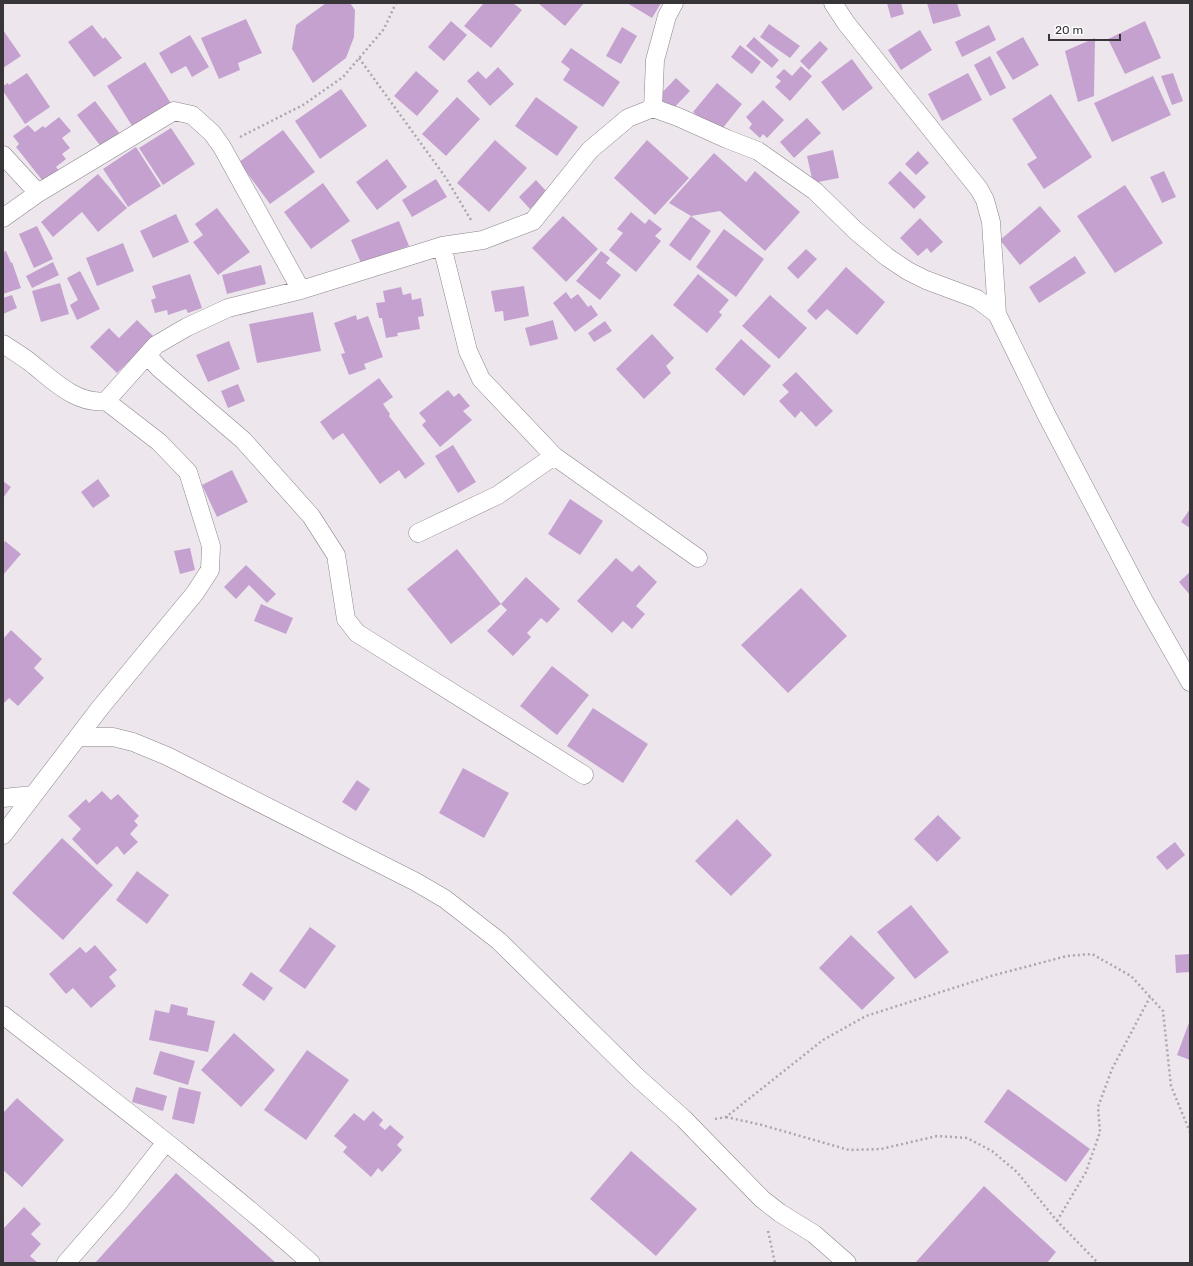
<svg xmlns="http://www.w3.org/2000/svg" width="1193" height="1266" font-family="Rubik,sans-serif">
<style>
.building{fill:#c5a1d0}
.lines{fill:none;stroke-linecap:round;stroke-linejoin:round}
.minor-casing{stroke:#8b858b;stroke-width:19}
.path{stroke:#aba6ab;stroke-width:2.5;stroke-dasharray:2 3;stroke-linecap:butt}
.minor{stroke:#fff;stroke-width:18}
</style>
<rect width="100%" height="100%" fill="#ede7ed"/>
<path class="building" d="M326,3H350L355,10L354,37L346,58L313,83L292,49L296,25Z
M484,3H513L522,10L491,48L464,26Z
M538,3H584L565,26Z
M627,3H661L652,18Z
M887,3H901L904,14L891,18Z
M927,3H957L961,16L933,24Z
M246,19L262,53L238,63L240,70L219,79L201,38Z
M451,21L467,35L444,61L428,47Z
M1145,21L1161,58L1125,74L1108,39Z
M769,24L800,46L790,58L760,37Z
M92,25L103,39L105,37L122,58L94,77L68,42Z
M989,25L996,40L962,57L955,42Z
M622,27L637,36L621,64L606,56Z
M3,30L21,56L3,68Z
M920,30L932,50L901,70L888,50Z
M190,35L209,67L192,77L186,66L171,74L159,53Z
M754,37L779,60L772,68L746,46Z
M1023,37L1039,65L1013,80L996,52Z
M1095,38L1094,96L1078,102L1065,51Z
M820,41L828,49L809,70L800,61Z
M740,45L761,62L752,74L731,57Z
M571,48L620,82L603,107L563,80L570,69L561,62Z
M990,56L1006,88L990,96L974,65Z
M852,59L873,88L843,111L821,82Z
M145,62L172,105L134,129L107,86Z
M801,66L812,76L790,101L775,87L781,81L776,77L784,69L792,76Z
M498,67L514,84L490,106L467,81L478,71L486,79Z
M416,71L439,91L417,116L394,96Z
M27,73L50,107L25,124L3,91V86L8,83L9,85Z
M968,73L982,100L942,121L928,94Z
M1173,73L1183,101L1172,105L1161,76Z
M1153,76L1171,115L1112,142L1094,103Z
M676,78L690,91L669,113L655,100Z
M717,83L742,104L718,134L693,112Z
M341,89L367,126L320,159L295,121Z
M1051,94L1092,157L1044,189L1027,164L1037,158L1012,119Z
M457,97L480,119L446,156L422,134Z
M536,97L578,127L557,156L515,126Z
M763,100L784,120L767,138L763,134L760,138L749,128L752,124L746,117Z
M95,101L120,134L102,148L77,115Z
M59,117L71,131L62,138L70,148L62,154L66,159L56,167L61,173L46,185L16,147L19,144L13,136L28,125L35,132L43,126L45,128Z
M807,118L821,133L794,158L780,142Z
M171,128L195,164L163,185L139,148Z
M283,130L315,172L270,204L239,162Z
M495,140L527,168L489,212L457,183Z
M647,140L689,178L655,215L614,178Z
M136,147L161,186L128,207L103,169Z
M833,150L839,178L813,183L807,156Z
M918,151L929,163L916,175L905,164Z
M714,153L746,182L755,171L800,212L765,251L720,211L691,216L669,203Z
M387,159L407,187L377,210L356,182Z
M900,171L926,197L914,209L888,183Z
M1164,171L1176,197L1162,203L1150,177Z
M98,174L127,208L98,232L82,212L53,237L41,222Z
M436,179L447,197L412,217L402,200Z
M536,180L547,192L530,209L519,197Z
M323,183L350,221L311,249L284,212Z
M1125,185L1163,243L1115,273L1077,216Z
M1040,206L1061,231L1020,265L1000,240Z
M217,208L250,252L218,275L193,242L203,235L195,224Z
M631,212L645,224L649,219L662,229L655,236L661,241L636,272L609,250L623,233L617,229Z
M176,214L189,242L153,258L140,231Z
M563,216L598,249L566,282L532,248Z
M691,216L711,231L690,261L669,245Z
M920,218L943,242L931,253L927,248L918,256L900,238Z
M399,221L409,246L361,263L351,240Z
M37,226L53,259L34,268L19,234Z
M724,229L764,259L736,297L696,267Z
M123,243L134,271L97,286L86,258Z
M806,249L817,259L798,279L787,268Z
M6,251L11,263L12,262L21,288L3,294V252Z
M601,251L610,258L606,263L621,275L600,300L576,281Z
M1075,256L1086,273L1039,303L1029,287Z
M53,262L59,275L32,288L26,276Z
M261,265L266,284L227,294L222,275Z
M846,267L885,302L857,335L827,309L816,320L807,311Z
M80,271L100,309L77,320L70,305L78,300L67,278Z
M190,274L202,308L188,313L186,309L168,315L167,310L155,313L151,300L156,298L152,286Z
M698,274L729,300L719,312L722,315L707,333L673,305Z
M60,283L69,314L41,322L32,291Z
M524,286L529,316L504,321L503,311L495,312L491,291Z
M401,287L403,295L411,293L412,300L421,298L424,316L418,317L420,329L397,333L398,336L386,338L382,318H379L376,303L385,302L383,291Z
M566,292L571,299L578,294L588,307L591,305L598,315L575,332L553,303Z
M12,295L17,308L3,314V298Z
M770,295L807,328L779,359L742,326Z
M313,312L321,351L257,363L249,324Z
M356,315L357,320L368,316L383,357L364,364L366,369L349,375L341,354L345,353L334,323Z
M137,320L154,337L117,373L90,347L109,328L119,338Z
M553,320L558,339L530,346L525,328Z
M605,321L612,331L594,342L588,333Z
M652,334L674,358L666,366L671,373L644,399L616,369Z
M741,339L771,366L744,396L715,369Z
M229,341L240,369L208,382L196,355Z
M796,372L833,411L816,427L801,411L795,418L779,401L789,392L782,385Z
M379,378L393,397L383,404L390,414L389,416L425,464L405,479L399,470L380,484L343,433L333,440L320,422Z
M238,384L245,401L228,408L221,391Z
M448,390L454,397L459,393L470,406L463,411L472,420L440,447L422,425L426,421L419,413Z
M453,445L476,482L458,493L435,456Z
M232,470L248,502L217,517L202,485Z
M98,479L110,496L93,508L81,492Z
M3,481L11,487L3,498Z
M570,499L603,521L580,555L548,534Z
M1190,509V528L1181,522Z
M5,541L21,554L3,575V544Z
M190,548L195,570L180,574L174,551Z
M457,549L501,604L451,644L407,589Z
M616,558L632,572L639,565L657,582L636,606L645,614L632,629L623,621L612,633L577,601Z
M246,565L276,594L267,603L249,585L236,599L224,587Z
M1190,572V595L1179,582Z
M526,577L560,609L547,623L541,618L527,633L531,637L513,656L487,631L507,610L501,604Z
M801,588L847,636L788,693L741,645Z
M261,604L293,618L286,634L254,621Z
M11,630L42,659L34,668L44,678L18,706L9,698L3,704V639Z
M552,666L589,695L557,735L520,706Z
M593,708L648,744L623,783L567,746Z
M463,768L509,793L484,838L439,813Z
M357,780L370,789L356,811L342,802Z
M102,791L111,800L118,794L139,816L134,821L138,825L130,834L138,842L124,855L117,846L97,865L72,839L81,829L68,816L86,799L89,803Z
M938,815L961,838L937,862L914,839Z
M737,819L772,855L731,896L695,861Z
M62,838L113,885L63,940L12,893Z
M1175,842L1185,855L1167,870L1156,857Z
M137,871L169,895L147,924L116,900Z
M911,905L949,952L915,979L877,932Z
M310,927L336,946L305,989L279,971Z
M851,935L895,978L862,1010L819,968Z
M95,945L117,970L109,977L116,986L91,1008L73,988L66,994L49,974L80,947L86,953Z
M1190,954V972L1176,973L1175,955Z
M251,972L273,988L264,1001L242,985Z
M171,1004L188,1008L187,1015L215,1021L208,1052L149,1040L155,1010L169,1013Z
M1190,1020V1060L1177,1055Z
M234,1033L275,1070L241,1107L201,1070Z
M307,1050L349,1080L306,1140L264,1110Z
M160,1051L195,1061L188,1085L153,1074Z
M136,1087L167,1096L163,1111L132,1102Z
M179,1087L201,1092L194,1124L172,1119Z
M1008,1089L1090,1149L1066,1182L984,1122Z
M17,1098L64,1140L22,1187L3,1170V1113Z
M373,1111L383,1120L379,1125L385,1130L390,1125L404,1137L397,1145L402,1150L382,1172L378,1168L371,1177L343,1152L347,1147L334,1136L354,1113L364,1121Z
M631,1151L697,1209L656,1256L590,1199Z
M176,1173L276,1263H95Z
M984,1186L1056,1252L1047,1263H915Z
M24,1207L41,1224L31,1234L41,1244L30,1256L38,1263H3V1229Z"/>
<g class="lines">
<defs>
<path id="minor" d="M833,3L846,23L979,189L985,200L991,222L997,314
M653,108L655,60L667,16L674,3
M3,155L38,193
M3,218L38,193L174,111L192,115L212,133L222,147L301,290
M442,246L468,351L481,379L554,456L698,558
M3,344C12,350 22,356 31,363C53,380 76,405 106,401L156,345L187,327L228,308L301,290L442,246L483,240L533,221L590,150L628,118L653,108L678,117L727,139L758,151L815,191L856,231L887,257L908,271L926,280L977,299L997,314L1046,414L1144,601L1190,682
M147,355L159,368L243,440L311,516L336,555L346,619L357,633L584,775
M418,533L498,495L554,456
M78,737H113L133,742L167,756L416,882L445,899L499,941L638,1078L684,1119L762,1199L780,1213L814,1234L847,1263
M3,798L33,795
M3,835L100,708L195,593L210,570L211,546L188,472L159,442L106,401
M3,1015C107,1096 212,1175 311,1263
M66,1263L119,1202L166,1142"/>
</defs>
<use href="#minor" class="minor-casing"/>
<path class="path" d="M359,58L446,178L471,220
M240,137L303,105L343,77L384,29L396,3
M726,1117L762,1125L849,1150L881,1149L937,1136L967,1138L992,1151L1017,1172L1057,1221L1098,1263
M715,1119L726,1117L823,1040L866,1016L991,976L1067,956L1092,954L1131,976L1163,1011L1171,1086L1190,1132
M1057,1221L1086,1172L1100,1132L1098,1107L1112,1069L1150,997
M768,1231L775,1263"/>
<use href="#minor" class="minor"/>
</g>
<rect width="1193" height="1266" fill="none" stroke="#383538" stroke-width="8"/>
<path d="M1049 34v6h71v-6" fill="none" stroke="#383538" stroke-width="2"/>
<text x="1055" y="34" font-size="12" fill="#383538" stroke="#ffffff" stroke-width="3" paint-order="stroke">20 m</text>
</svg>
